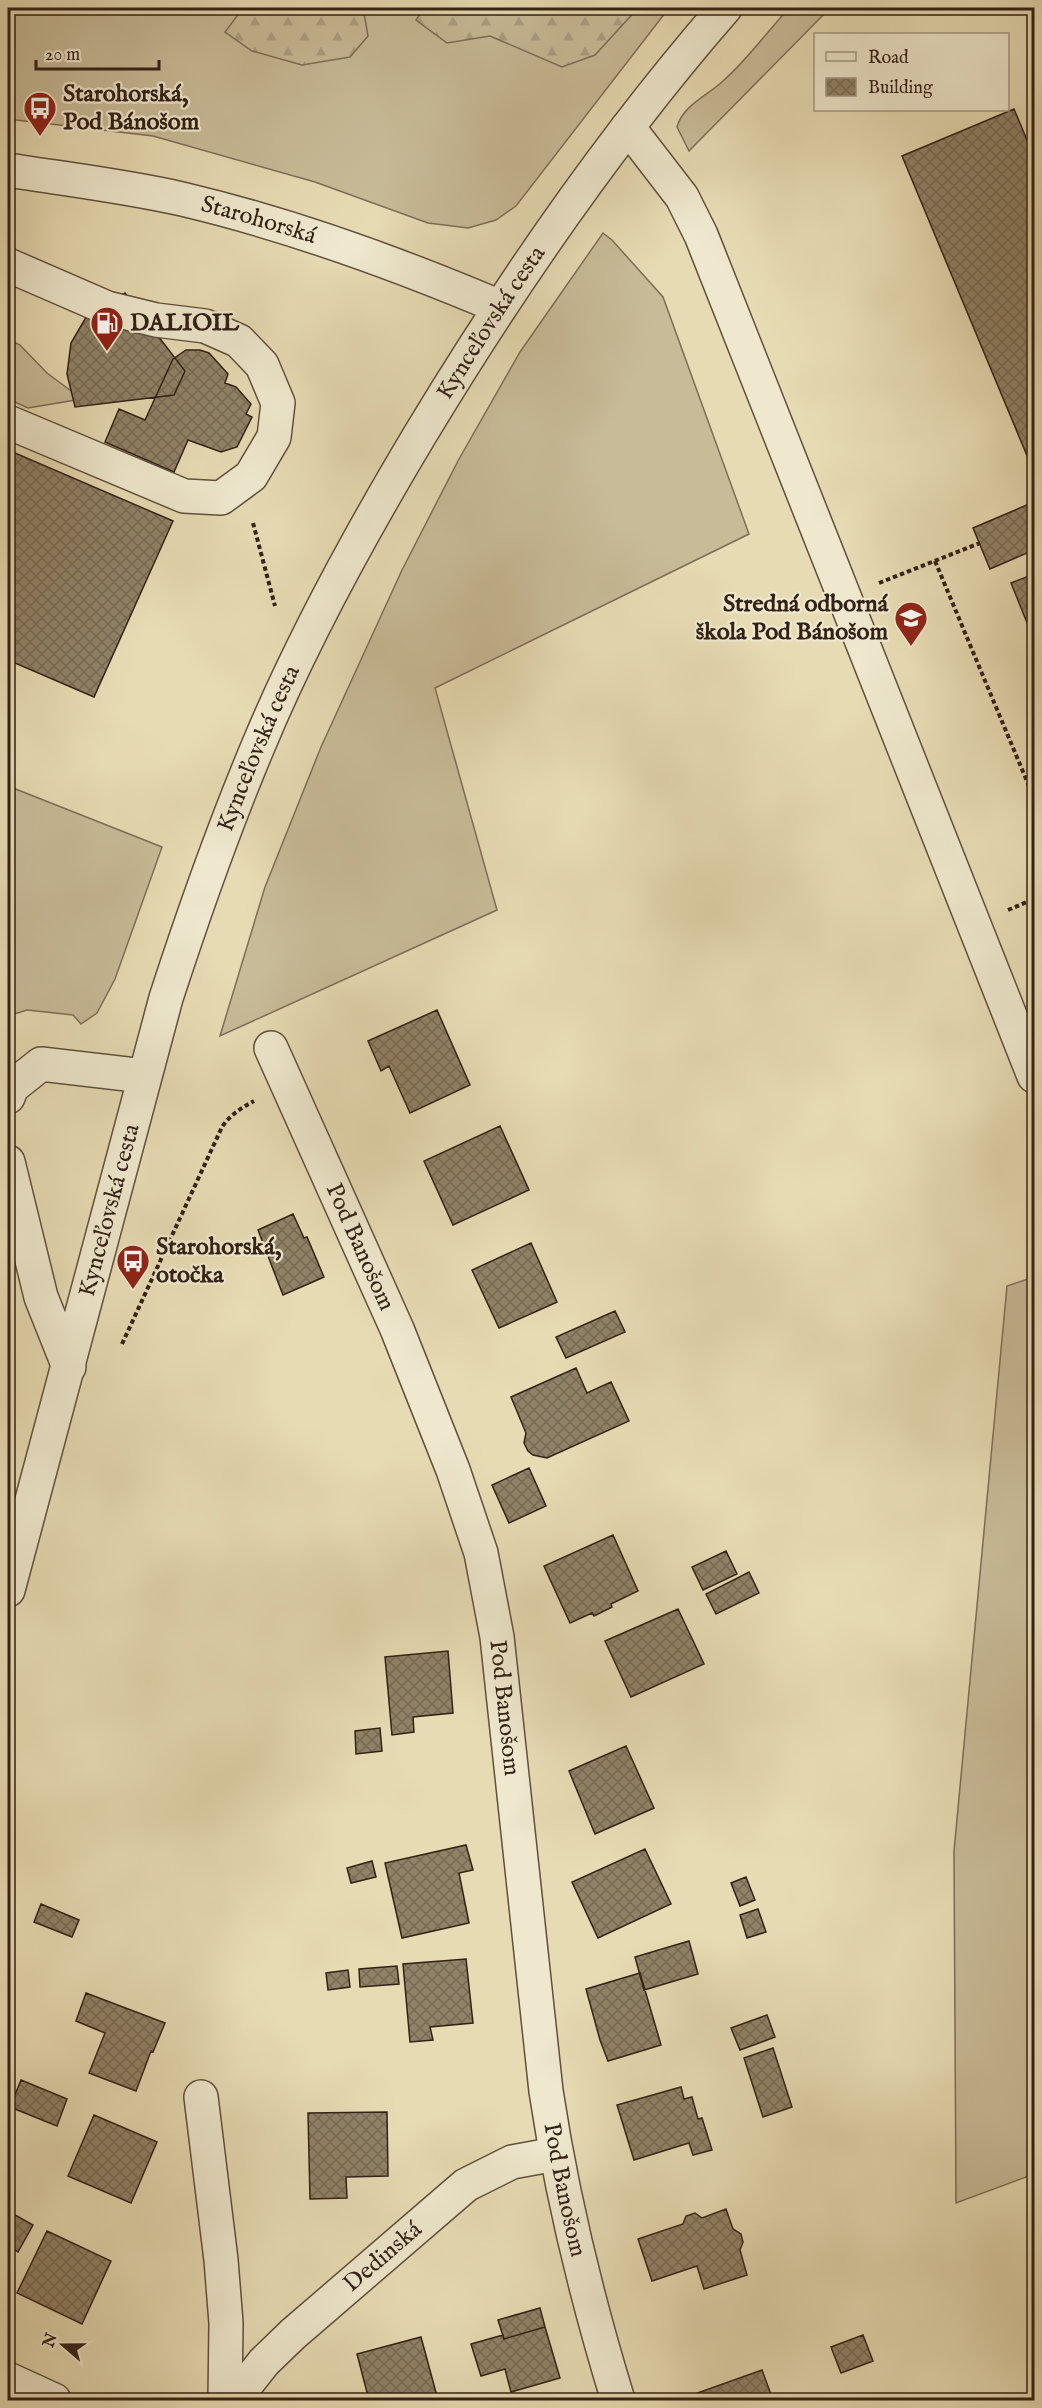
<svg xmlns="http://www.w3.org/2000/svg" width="1042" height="2408" font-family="'IM FELL English',serif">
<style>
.grass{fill:#c8bb98;stroke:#7d6e56;stroke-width:1.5}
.forest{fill:url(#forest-firs);stroke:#7d6e56;stroke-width:1.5}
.building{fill:url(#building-cross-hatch);stroke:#322115;stroke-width:1.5}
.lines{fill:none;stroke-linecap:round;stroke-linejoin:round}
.minor-casing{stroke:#5f503c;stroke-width:36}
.path{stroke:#322115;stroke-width:4;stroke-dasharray:4.5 3;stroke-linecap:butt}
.minor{stroke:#efe8ce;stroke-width:33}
.labels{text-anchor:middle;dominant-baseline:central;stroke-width:4.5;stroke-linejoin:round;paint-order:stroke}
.poi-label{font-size:24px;font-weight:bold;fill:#322115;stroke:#efe8ce;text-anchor:start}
.street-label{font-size:24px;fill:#322115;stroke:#efe8ce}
</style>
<defs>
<pattern id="forest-firs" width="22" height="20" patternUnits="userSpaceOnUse" patternTransform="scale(1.5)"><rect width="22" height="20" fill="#c8bb98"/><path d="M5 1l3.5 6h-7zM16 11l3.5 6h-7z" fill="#aca082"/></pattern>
<pattern id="building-cross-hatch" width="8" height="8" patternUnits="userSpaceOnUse" patternTransform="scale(1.5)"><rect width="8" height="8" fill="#908267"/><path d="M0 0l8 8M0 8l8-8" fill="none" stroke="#766a54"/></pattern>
</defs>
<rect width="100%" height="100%" fill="#e7dbb3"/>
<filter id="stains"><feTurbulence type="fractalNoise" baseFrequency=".00333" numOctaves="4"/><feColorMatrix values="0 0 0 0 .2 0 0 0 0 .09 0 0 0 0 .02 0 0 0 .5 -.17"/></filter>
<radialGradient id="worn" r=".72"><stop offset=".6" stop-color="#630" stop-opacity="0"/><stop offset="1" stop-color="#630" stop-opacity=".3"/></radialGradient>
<path class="grass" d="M8,8H669L516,206L496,220L468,228L428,223L315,182L153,136L8,119Z
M789,8H830L689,151L677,127C683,105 707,96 723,81C747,60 767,32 789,8Z
M603,233L612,240L663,297L749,534L435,688L497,910L220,1036L265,887L321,747L402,570L459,459L520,352Z
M8,339L20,345L47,373L82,399L28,408L8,399Z
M8,786L162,847L115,979L97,1013L81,1024L73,1015L27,1010L8,1016Z
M1034,1277V2174L956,2203L954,1851L1007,1286Z"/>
<path class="forest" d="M243,8H352L364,13L368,36L350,57L302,65L252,51L225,32Z
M424,8H549L556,13L580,10L583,8H638L595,55L562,67L490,36L447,43L416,20Z"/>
<path class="building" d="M1014,109L1034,157L1033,470L902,156Z
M125,293L185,371L174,395L75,407L67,374L71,343L89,312Z
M186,350H200L209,353L228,374L225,383L236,387L251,404L246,414L252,417L237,447L221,452L188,440L174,472L105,442L119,409L145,420L173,359Z
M8,450L173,521L94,697L8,660Z
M1034,502V550L990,569L973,528Z
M1034,574V640L1011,583Z
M437,1010L470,1085L410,1113L389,1066L381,1071L368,1041Z
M500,1126L529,1190L453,1225L424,1161Z
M293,1214L304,1238L307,1237L324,1277L283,1295L258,1230Z
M531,1243L557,1302L499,1328L472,1270Z
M615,1311L625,1332L566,1358L556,1337Z
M576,1368L587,1393L611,1382L629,1421L547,1458L533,1455L528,1451L524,1443L526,1433L511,1397Z
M529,1468L546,1506L509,1523L492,1485Z
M613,1535L638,1591L611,1604L612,1607L594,1616L592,1613L570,1623L544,1566Z
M726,1551L737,1574L703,1590L692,1567Z
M749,1572L759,1593L716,1614L706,1594Z
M678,1609L704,1664L631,1697L605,1641Z
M448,1651L453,1713L413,1717L414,1732L392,1735L385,1657Z
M380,1728L382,1751L356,1754L355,1731Z
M626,1746L654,1808L595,1834L569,1771Z
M466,1845L473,1870L459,1873L469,1923L402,1938L385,1863Z
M645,1849L671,1904L598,1938L572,1882Z
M372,1861L376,1877L351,1883L347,1868Z
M746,1877L755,1900L740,1906L731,1883Z
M41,1904L79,1920L72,1937L34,1922Z
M758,1909L766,1932L747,1938L740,1915Z
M689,1941L698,1974L644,1990L635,1957Z
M466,1959L473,2023L430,2027L433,2040L410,2042L403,1964Z
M397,1966L399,1984L360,1987L359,1969Z
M348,1970L350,1987L328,1990L326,1973Z
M640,1973L661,2045L608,2061L600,2040L586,1989Z
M86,1993L165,2023L153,2052L151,2051L136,2091L89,2073L105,2033L76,2021Z
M767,2015L775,2037L740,2050L731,2028Z
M773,2048L792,2107L763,2117L744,2058Z
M21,2080L67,2099L57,2126L10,2107Z
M681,2087L684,2099L692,2097L698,2119L702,2118L712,2150L693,2155L689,2143L634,2160L617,2105Z
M387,2112L388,2176L346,2177L347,2198L310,2199L308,2113Z
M94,2115L157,2142L131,2203L68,2176Z
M726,2209L733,2229L741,2234L743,2242L740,2250L747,2275L704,2289L697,2266L652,2281L638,2239L683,2224L686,2216L695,2213L702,2218Z
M8,2211L33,2225L18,2252L8,2246Z
M47,2231L111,2261L82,2324L17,2293Z
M540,2308L545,2327L504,2339L498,2320Z
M545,2327L560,2378L511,2392L505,2369L481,2376L471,2344L503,2335L504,2339Z
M863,2335L873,2361L841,2373L831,2347Z
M421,2337L438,2400H369L357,2354Z
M762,2370L773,2400H694L692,2395Z"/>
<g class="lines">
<defs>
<g id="minor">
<path d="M628,127L682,197L701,235L1034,1076"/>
<path id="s1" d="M8,170C65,179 125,186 182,199C292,225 396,263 500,307"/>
<path d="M8,265L107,308L156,320L205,326L239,341L262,365L278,403L274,437L251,476L221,498L184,496L8,422"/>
<path id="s2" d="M271,1048L397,1329L453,1470L481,1553L497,1637L546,2091C562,2197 587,2299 618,2400"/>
<path d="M8,1097L12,1087L41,1064L144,1076"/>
<path d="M8,1162L41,1297L69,1367"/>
<path id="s3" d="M8,1590L166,998C194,912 224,827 259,744C304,636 361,533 421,433C511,284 611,139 725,8"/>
<path d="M201,2097L221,2260L226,2323L225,2400"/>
<path d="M8,2379L54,2400"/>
<path id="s4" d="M234,2400L264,2362L293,2334L466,2185L512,2162L556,2154"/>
</g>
</defs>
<use href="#minor" class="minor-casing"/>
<path class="path" d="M253,523L275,606
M935,561L1034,798
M879,583L980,543
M1008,910L1034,899
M122,1344L222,1127C230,1115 241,1108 254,1101"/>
<use href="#minor" class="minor"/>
</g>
<defs>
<symbol id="bus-pin" viewBox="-11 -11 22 30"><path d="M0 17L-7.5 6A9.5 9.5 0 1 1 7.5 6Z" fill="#8f2418" stroke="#efe8ce"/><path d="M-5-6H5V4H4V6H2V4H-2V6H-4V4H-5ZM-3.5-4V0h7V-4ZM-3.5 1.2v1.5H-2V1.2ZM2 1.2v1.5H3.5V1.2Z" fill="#fff"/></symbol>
<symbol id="fuel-pin" viewBox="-11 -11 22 30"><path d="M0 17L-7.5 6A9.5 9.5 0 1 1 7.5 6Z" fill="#8f2418" stroke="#efe8ce"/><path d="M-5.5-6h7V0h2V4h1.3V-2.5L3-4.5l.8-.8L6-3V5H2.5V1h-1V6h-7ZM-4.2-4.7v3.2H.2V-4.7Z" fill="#fff"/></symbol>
<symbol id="university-pin" viewBox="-11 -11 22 30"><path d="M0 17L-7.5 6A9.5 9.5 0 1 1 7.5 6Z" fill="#8f2418" stroke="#efe8ce"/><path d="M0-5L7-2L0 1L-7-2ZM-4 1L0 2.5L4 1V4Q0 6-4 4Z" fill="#fff"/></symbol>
</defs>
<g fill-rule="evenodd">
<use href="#bus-pin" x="21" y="89" width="38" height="52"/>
<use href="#fuel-pin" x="88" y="304" width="38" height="52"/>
<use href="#university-pin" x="892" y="599" width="38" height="52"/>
<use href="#bus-pin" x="114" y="1242" width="38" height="52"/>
</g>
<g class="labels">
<g class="poi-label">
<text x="63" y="94">Starohorská,<tspan x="63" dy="28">Pod Bánošom</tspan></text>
<text x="130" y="323">DALIOIL</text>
<text x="888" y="604" text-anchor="end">Stredná odborná<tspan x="888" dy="28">škola Pod Bánošom</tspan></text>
<text x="156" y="1247">Starohorská,<tspan x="156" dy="28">otočka</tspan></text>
</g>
<g class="street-label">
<text stroke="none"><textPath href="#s1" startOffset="256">Starohorská</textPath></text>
<text stroke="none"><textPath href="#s3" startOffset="1365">Kynceľovská cesta</textPath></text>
<text stroke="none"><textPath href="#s3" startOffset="879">Kynceľovská cesta</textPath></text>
<text stroke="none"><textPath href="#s3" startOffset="393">Kynceľovská cesta</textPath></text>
<text stroke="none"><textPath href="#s2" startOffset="218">Pod Banošom</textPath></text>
<text stroke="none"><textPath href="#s2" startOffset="704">Pod Banošom</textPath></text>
<text stroke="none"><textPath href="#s2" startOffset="1190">Pod Banošom</textPath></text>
<text stroke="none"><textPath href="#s4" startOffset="207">Dedinská</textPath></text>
</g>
</g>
<rect width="1042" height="2408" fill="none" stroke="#e7dbb3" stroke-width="30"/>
<rect x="9" y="9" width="1024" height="2390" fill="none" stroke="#322115" stroke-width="3"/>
<rect x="15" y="15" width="1012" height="2378" fill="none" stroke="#322115" stroke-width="1.5"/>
<rect x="814" y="33" width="195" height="78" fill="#efe8ce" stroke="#a39884" stroke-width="1.5"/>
<rect x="826" y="52" width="30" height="9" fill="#efe8ce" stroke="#a39884" stroke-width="1.5"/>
<text x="868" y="63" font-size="18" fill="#322115">Road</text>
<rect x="826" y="78" width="30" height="18" fill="url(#building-cross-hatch)" stroke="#a39884" stroke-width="1.5"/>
<text x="868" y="93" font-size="18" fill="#322115">Building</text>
<g transform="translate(63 2345) rotate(290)" stroke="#efe8ce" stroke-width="4.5" paint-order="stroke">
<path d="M0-4.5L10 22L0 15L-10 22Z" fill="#322115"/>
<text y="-9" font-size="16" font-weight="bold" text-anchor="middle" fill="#322115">N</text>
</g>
<path d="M36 60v9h123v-9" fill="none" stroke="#322115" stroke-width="3"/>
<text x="45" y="60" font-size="18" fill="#322115" stroke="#efe8ce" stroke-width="4.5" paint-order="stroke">20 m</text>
<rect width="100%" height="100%" filter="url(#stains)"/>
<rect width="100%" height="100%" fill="url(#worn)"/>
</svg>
